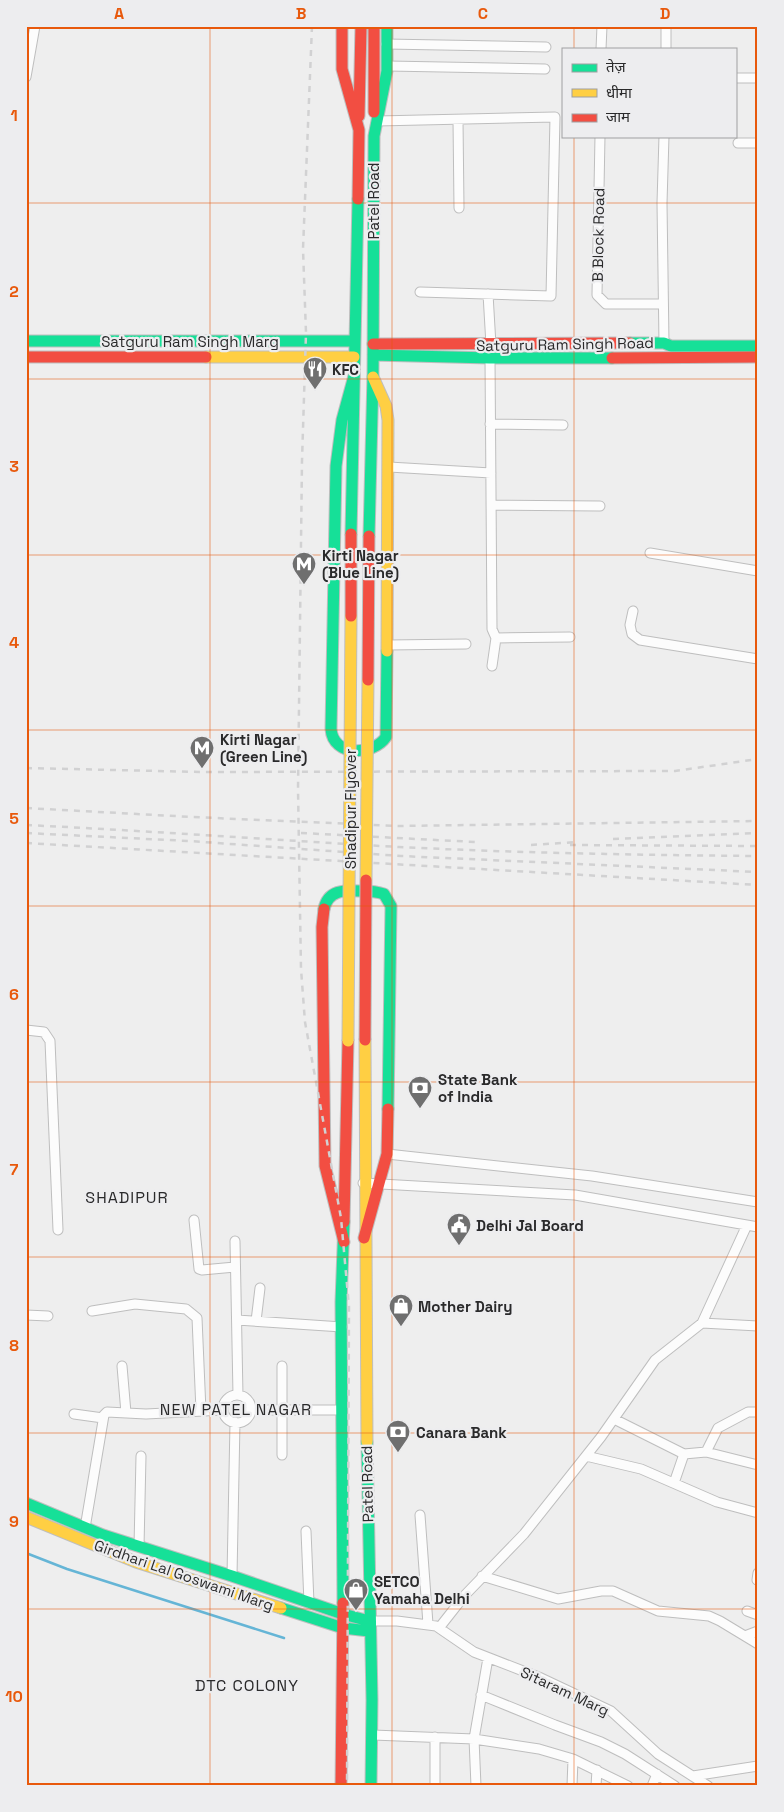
<svg xmlns="http://www.w3.org/2000/svg" width="784" height="1812" font-family="'Space Grotesk','Noto Sans Devanagari',sans-serif">
<style>
.lines{fill:none;stroke-linecap:round;stroke-linejoin:round}
.stream{stroke:#65b5d6;stroke-width:2.5}
.street-casing{stroke:#bebebe;stroke-width:11}
.fast-casing{stroke:#bebebe;stroke-width:13}
.slow-casing{stroke:#bebebe;stroke-width:13}
.jam-casing{stroke:#bebebe;stroke-width:13}
.street{stroke:#fcfcfc;stroke-width:9}
.fast{stroke:#16e098;stroke-width:11}
.slow{stroke:#ffcf43;stroke-width:11}
.jam{stroke:#f24e42;stroke-width:11}
.rail{stroke:#d1d1d2;stroke-width:2.5;stroke-dasharray:6 6;stroke-linecap:butt}
.slow-bridge-casing{stroke:#bebebe;stroke-width:13;stroke-linecap:butt}
.jam-bridge-casing{stroke:#bebebe;stroke-width:13;stroke-linecap:butt}
.slow-bridge{stroke:#ffcf43;stroke-width:11}
.jam-bridge{stroke:#f24e42;stroke-width:11}
.grid{fill:none;stroke:#e8590c;stroke-width:1;stroke-opacity:0.55}
.labels{text-anchor:middle;dominant-baseline:central;stroke-width:4.5;stroke-linejoin:round;paint-order:stroke}
.street-label{font-size:15px;fill:#2a2a2b;stroke:#ededef}
.poi-label{font-size:15px;font-weight:bold;fill:#2a2a2b;stroke:#ededef;text-anchor:start}
.neighbourhood-label{font-size:16px;letter-spacing:1px;fill:#2a2a2b;stroke:#ededef}
.neatline{fill:none;stroke:#e8590c;stroke-width:2}
.grid-label{font-size:16px;text-anchor:middle;font-weight:bold;fill:#e8590c}
</style>
<rect width="100%" height="100%" fill="#eee"/>
<g class="lines">
<path class="stream" d="M26,1553L67,1569L284,1638"/>
<defs>
<path id="street" d="M386,44L546,47
M601,49L602,26
M666,49V26
M388,66L545,69
M26,77L35,26
M735,78H758
M458,120L459,208
M377,121L555,117L551,296L420,292
M600,136L597,295L606,304H663
M738,143H758
M488,294L491,345
M664,343L662,203L664,136
M490,358L492,629L496,638L570,637
M490,424L563,425
M389,467L491,473
M491,505L600,506
M650,553L758,571
M633,611L630,625L632,634L640,640L758,659
M388,645L466,644
M492,666L496,638
M26,1030L44,1032L50,1041L58,1230
M387,1154L592,1176L758,1202
M363,1183L575,1195L758,1227
M194,1220L199,1269L202,1270L235,1267
M235,1241L238,1395
M92,1311L135,1304L186,1309L197,1318L201,1411
M26,1315L48,1316
M237,1320L342,1327
M256,1321L260,1288
M702,1323L747,1225
M122,1366L126,1413
M223 1409a14 14 0 1 1 28 0a14 14 0 1 1-28 0Z
M250,1410H342
M74,1414L103,1418
M614,1419L684,1454
M706,1452L718,1428L748,1412H758
M282,1455V1366
M586,1456L641,1469L717,1502L758,1513
M674,1483L684,1454L706,1452L758,1465
M420,1515L428,1624
M85,1528L104,1415L107,1412L146,1414L223,1410
M306,1531L309,1603
M139,1547L141,1456
M232,1576L235,1422
M482,1576L558,1599L601,1591H613L658,1611L709,1616L720,1621L758,1644
M757,1580L758,1573
M747,1611L758,1615
M369,1621H397L436,1626L474,1652L541,1678L611,1711L658,1754L708,1786
M439,1628L465,1595L524,1534L601,1437L655,1360L702,1323L758,1326
M745,1636L758,1631
M488,1658L474,1739L539,1749L573,1759L628,1786
M481,1695L555,1725L601,1742L625,1754L675,1786
M373,1735L474,1739L476,1786
M693,1776L758,1766
M435,1786V1737
M572,1786L573,1759
M596,1786L597,1770
M652,1786L657,1774"/>
<path id="fast" d="M26,341H355
M630,343H664L671,346H758
M373,355L490,358H612
M354,376L342,420L336,466L331,729C333,757 373,756 386,737L387,651
M351,534L358,199
M369,536L373,375L374,136L387,71V26
M324,909C328,890 344,890 360,891C368,891 376,891 384,894L391,906L388,1109
M367,1442L372,1700L371,1786
M26,1503L103,1535L232,1576L343,1614L369,1621
M343,1603L341,1302L344,1222
M281,1608L343,1628L369,1631"/>
<path id="slow" d="M206,357H354
M373,377L386,406L388,420L387,651
M365,1040L367,1442
M26,1517L136,1562L281,1608"/>
<path id="jam" d="M342,26V69L359,130L358,199
M374,26V112
M359,116L361,26
M373,344L630,343
M26,357H206
M612,358L758,357
M324,909L322,927L325,1166L344,1242
M344,1222L348,1041
M364,1238L387,1154L388,1109
M341,1786L343,1603"/>
</defs>
<use href="#street" class="street-casing"/>
<use href="#fast" class="fast-casing"/>
<use href="#slow" class="slow-casing"/>
<use href="#jam" class="jam-casing"/>
<use href="#street" class="street"/>
<use href="#fast" class="fast"/>
<use href="#slow" class="slow"/>
<use href="#jam" class="jam"/>
<path class="rail" d="M312,26L303,249L306,333L302,461L298,789L301,969L305,1022L341,1218L349,1307L347,1786
M26,768L202,772L675,771L758,759
M26,808L192,817L399,826L758,821
M26,825C151,831 275,840 399,847C519,853 638,855 758,856
M26,833L189,841L401,856L758,872
M301,833L475,842
M613,839L758,833
M26,843L758,885
M531,845L578,842
M570,845L758,846"/>
<defs>
<path id="slow-bridge" d="M366,880L368,680
M348,1041L351,616"/>
<path id="jam-bridge" d="M351,616V534
M368,680L369,536
M365,1040L366,880"/>
</defs>
<use href="#slow-bridge" class="slow-bridge-casing"/>
<use href="#jam-bridge" class="jam-bridge-casing"/>
<use href="#slow-bridge" class="slow-bridge"/>
<use href="#jam-bridge" class="jam-bridge"/>
</g>
<path class="grid" d="M210,26V1786M392,26V1786M574,26V49M574,136V1786M26,203H758M26,379H758M26,555H758M26,730H758M26,906H758M26,1082H758M26,1257H758M26,1433H758M26,1609H758"/>
<defs>
<symbol id="restaurant-pin" viewBox="-11 -11 22 30"><path d="M0 17L-7.5 6A9.5 9.5 0 1 1 7.5 6Z" fill="#6f6f6f" stroke="#ededef"/><path d="M-5-6h1v4h1v-4h1v4h1v-4h1v5L-1.5 .5V6h-2V.5L-5-1ZM5-6V6H3V1.5H1.5Q1.5-4 5-6Z" fill="#fff"/></symbol>
<symbol id="metro-pin" viewBox="-11 -11 22 30"><path d="M0 17L-7.5 6A9.5 9.5 0 1 1 7.5 6Z" fill="#6f6f6f" stroke="#ededef"/><path d="M-5.5 5V-5H-3L0 0L3-5H5.5V5H3V-.5L0 4L-3-.5V5Z" fill="#fff"/></symbol>
<symbol id="bank-pin" viewBox="-11 -11 22 30"><path d="M0 17L-7.5 6A9.5 9.5 0 1 1 7.5 6Z" fill="#6f6f6f" stroke="#ededef"/><path d="M-6-4H6V4H-6ZM0-2.3a2.3 2.3 0 1 0 0 4.6a2.3 2.3 0 1 0 0-4.6Z" fill="#fff"/></symbol>
<symbol id="civic-pin" viewBox="-11 -11 22 30"><path d="M0 17L-7.5 6A9.5 9.5 0 1 1 7.5 6Z" fill="#6f6f6f" stroke="#ededef"/><path d="M-.6-6.5H3V-4.5H.6V-3L4-1V1h2V6H-6V1h2V-1L-.6-3ZM-1.2 2.5V6h2.4V2.5Z" fill="#fff"/></symbol>
<symbol id="shop-pin" viewBox="-11 -11 22 30"><path d="M0 17L-7.5 6A9.5 9.5 0 1 1 7.5 6Z" fill="#6f6f6f" stroke="#ededef"/><path d="M-5-2.5h2.3a2.7 3.5 0 0 1 5.4 0H5L5.5 6h-11ZM-1.5-2.5h3a1.5 2.3 0 0 0-3 0Z" fill="#fff"/></symbol>
</defs>
<g fill-rule="evenodd">
<use href="#restaurant-pin" x="301" y="355" width="28" height="38"/>
<use href="#metro-pin" x="290" y="550" width="28" height="38"/>
<use href="#metro-pin" x="188" y="734" width="28" height="38"/>
<use href="#bank-pin" x="406" y="1074" width="28" height="38"/>
<use href="#civic-pin" x="445" y="1211" width="28" height="38"/>
<use href="#shop-pin" x="387" y="1292" width="28" height="38"/>
<use href="#bank-pin" x="384" y="1418" width="28" height="38"/>
<use href="#shop-pin" x="342" y="1576" width="28" height="38"/>
</g>
<g class="labels">
<g class="street-label">
<text transform="translate(373 201) rotate(-90)">Patel Road</text>
<text transform="translate(598 235) rotate(-89)">B Block Road</text>
<text x="190" y="341">Satguru Ram Singh Marg</text>
<text transform="translate(565 344) rotate(-1)">Satguru Ram Singh Road</text>
<text transform="translate(350 809) rotate(-90)">Shadipur Flyover</text>
<text transform="translate(367 1484) rotate(-91)">Patel Road</text>
<text transform="translate(184 1575) rotate(19)">Girdhari Lal Goswami Marg</text>
<text transform="translate(565 1691) rotate(25)">Sitaram Marg</text>
</g>
<g class="poi-label">
<text x="332" y="369">KFC</text>
<text x="322" y="555">Kirti Nagar<tspan x="322" dy="17">(Blue Line)</tspan></text>
<text x="220" y="739">Kirti Nagar<tspan x="220" dy="17">(Green Line)</tspan></text>
<text x="438" y="1079">State Bank<tspan x="438" dy="17">of India</tspan></text>
<text x="476" y="1225">Delhi Jal Board</text>
<text x="418" y="1306">Mother Dairy</text>
<text x="416" y="1432">Canara Bank</text>
<text x="374" y="1581">SETCO<tspan x="374" dy="17">Yamaha Delhi</tspan></text>
</g>
<g class="neighbourhood-label">
<text x="127" y="1197">SHADIPUR</text>
<text x="236" y="1409">NEW PATEL NAGAR</text>
<text x="247" y="1685">DTC COLONY</text>
</g>
</g>
<rect width="784" height="1812" fill="none" stroke="#ededef" stroke-width="55"/>
<rect x="562" y="48" width="175" height="90" fill="#ededef" stroke="#9f9fa1"/>
<rect x="572" y="64" width="25" height="8" fill="#16e098" stroke="#9f9fa1"/>
<text x="606" y="72" font-size="15" fill="#2a2a2b">तेज़</text>
<rect x="572" y="89" width="25" height="8" fill="#ffcf43" stroke="#9f9fa1"/>
<text x="606" y="98" font-size="15" fill="#2a2a2b">धीमा</text>
<rect x="572" y="114" width="25" height="8" fill="#f24e42" stroke="#9f9fa1"/>
<text x="606" y="122" font-size="15" fill="#2a2a2b">जाम</text>
<rect x="28" y="28" width="728" height="1756" class="neatline"/>
<g class="grid-label">
<text x="119" y="19">A</text>
<text x="301" y="19">B</text>
<text x="483" y="19">C</text>
<text x="665" y="19">D</text>
<text x="14" y="121">1</text>
<text x="14" y="297">2</text>
<text x="14" y="472">3</text>
<text x="14" y="648">4</text>
<text x="14" y="824">5</text>
<text x="14" y="1000">6</text>
<text x="14" y="1175">7</text>
<text x="14" y="1351">8</text>
<text x="14" y="1527">9</text>
<text x="14" y="1702">10</text>
</g>
</svg>
